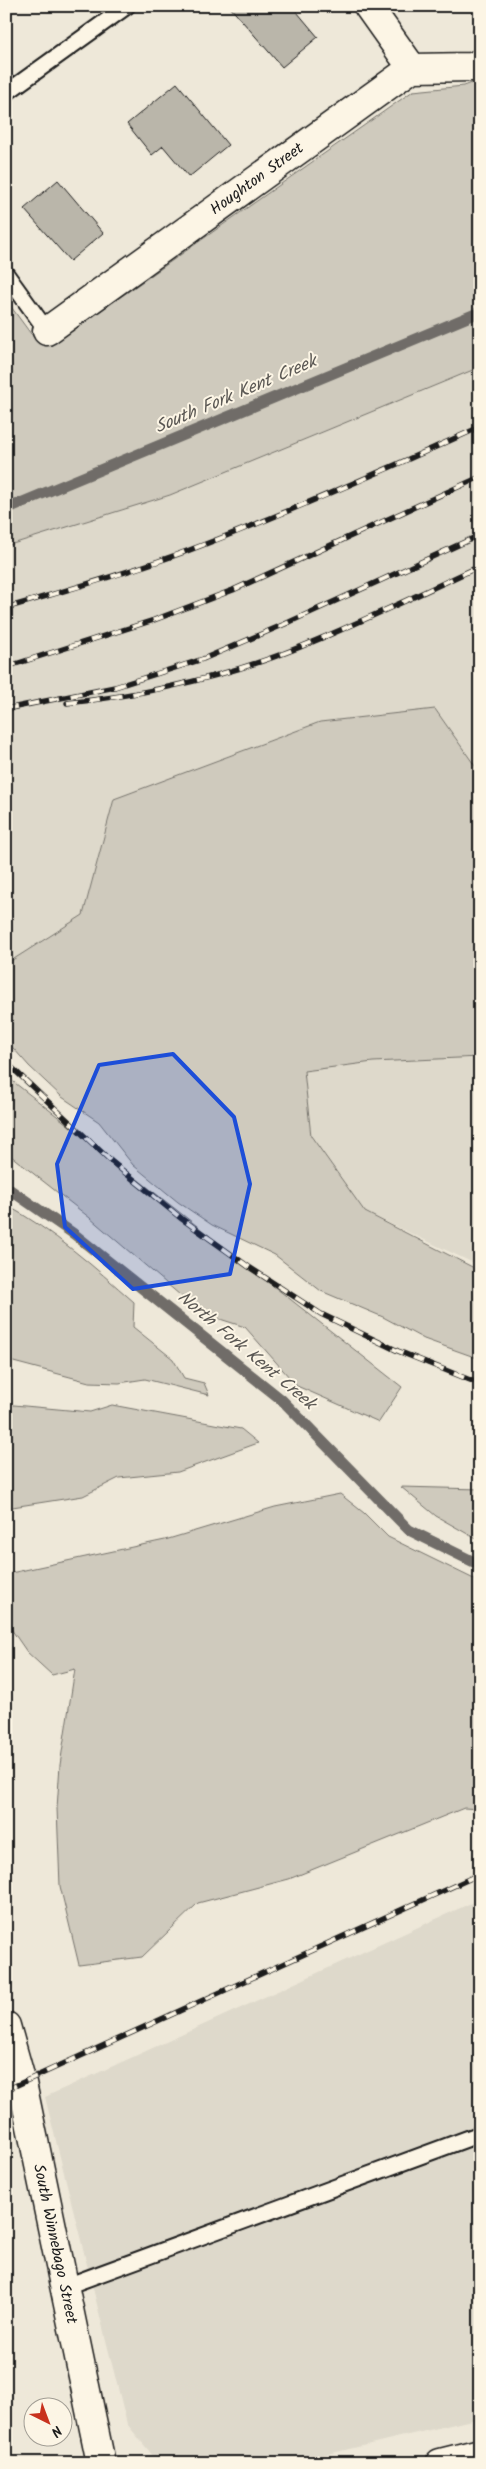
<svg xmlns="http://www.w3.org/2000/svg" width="486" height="2469" font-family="Kalam,sans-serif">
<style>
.built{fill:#ded9cb}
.green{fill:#cfcabd;stroke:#76736c}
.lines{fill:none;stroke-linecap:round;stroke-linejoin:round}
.stream{stroke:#6f6c67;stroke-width:11}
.building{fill:#bab6aa;stroke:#1c1c1c}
.service-casing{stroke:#1c1c1c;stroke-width:19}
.minor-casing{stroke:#1c1c1c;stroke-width:31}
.tertiary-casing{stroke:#1c1c1c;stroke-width:31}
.secondary-casing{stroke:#1c1c1c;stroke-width:31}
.service{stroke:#fcf5e5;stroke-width:15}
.minor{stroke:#fcf5e5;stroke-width:28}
.tertiary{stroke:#fcf5e5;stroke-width:28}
.secondary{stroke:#fcf5e5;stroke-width:28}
.rail-casing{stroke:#1c1c1c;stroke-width:5.5}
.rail{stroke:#fcf5e5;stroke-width:4;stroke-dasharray:11;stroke-linecap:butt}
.marked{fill:#1d4ed8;fill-opacity:0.2;stroke:#1d4ed8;stroke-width:4;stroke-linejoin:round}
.labels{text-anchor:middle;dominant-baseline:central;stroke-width:4;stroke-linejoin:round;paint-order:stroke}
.street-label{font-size:16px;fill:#1c1c1c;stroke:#fcf5e5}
.water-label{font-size:18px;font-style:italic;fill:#5b5854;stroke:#fcf5e5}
</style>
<rect width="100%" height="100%" fill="#eee8d9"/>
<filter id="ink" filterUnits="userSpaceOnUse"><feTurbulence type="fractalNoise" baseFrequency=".02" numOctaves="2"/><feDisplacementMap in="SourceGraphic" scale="10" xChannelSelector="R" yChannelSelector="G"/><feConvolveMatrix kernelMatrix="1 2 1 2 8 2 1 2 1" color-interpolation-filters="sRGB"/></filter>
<g filter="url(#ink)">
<path class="built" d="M480,367V773L435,709L320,722L114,799L83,915L6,964V546L170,495Z
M480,1057V1266L365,1212L311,1136L304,1070L373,1062Z
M480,1899V2418L290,2463L158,2462L127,2424L45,2097Z"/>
<path class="green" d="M480,80V367L170,495L6,546V300L31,334L46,344L65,336L413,91L464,86Z
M435,709L480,773V1057L373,1062L304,1071L311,1136L365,1212L480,1271V1359L424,1339L383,1317L321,1291L275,1255L212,1225L178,1202L133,1165L99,1122L62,1097L29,1066L6,1040V964L83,915L114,799L320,722Z
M6,1076L402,1387L379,1422L297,1386L245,1327L201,1313L90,1218L6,1152Z
M6,1205C54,1231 93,1266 134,1302L133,1327L173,1359L184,1378L204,1383L209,1395L145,1379L119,1383L89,1382L6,1360Z
M14,1405L90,1412L112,1405L241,1429L258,1443L178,1472L119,1478L83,1496L6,1508V1406Z
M401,1487L480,1489V1541L436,1516Z
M340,1494L364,1513L388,1537L480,1582V1809L464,1808L289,1879L198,1903L142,1957L79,1965L60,1886L57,1808L60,1765L75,1669L52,1675L27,1652L9,1626L6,1628V1574L165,1540L275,1507Z"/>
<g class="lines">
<path class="stream" d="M6,509L480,312
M6,1187L74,1234L282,1400L409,1530L480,1565"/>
</g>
<path class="building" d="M229,6H292L318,37L282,67Z
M177,83L228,145L189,177L163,146L152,155L127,124Z
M58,180L103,233L70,261L24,209Z"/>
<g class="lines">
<defs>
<path id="service" d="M6,93L127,6
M6,274L47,331
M64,2287L480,2134"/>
<path id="minor" d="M368,6L412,68
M47,331L412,68L473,67L480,63"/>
<path id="tertiary" d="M440,2463L480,2453"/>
<path id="secondary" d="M6,2026L22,2083L101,2463"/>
</defs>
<use href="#service" class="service-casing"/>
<use href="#minor" class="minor-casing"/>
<use href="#tertiary" class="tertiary-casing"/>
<use href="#secondary" class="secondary-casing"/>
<use href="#service" class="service"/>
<use href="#minor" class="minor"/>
<use href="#tertiary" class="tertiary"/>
<use href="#secondary" class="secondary"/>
<defs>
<path id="rail" d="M6,608C67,590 128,573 187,551C286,514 383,471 480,427
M6,667L154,620L233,590L480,477
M67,703C153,694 238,674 317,640C372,617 426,591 480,566
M6,709L115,687L203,659L285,624L480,535
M6,1062L112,1162L182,1219L249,1267L321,1314L398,1351L480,1384
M6,2090L480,1874"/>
</defs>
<use href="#rail" class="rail-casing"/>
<use href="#rail" class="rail"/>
</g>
</g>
<path class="marked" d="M173,1054L234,1117L250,1184L230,1274L133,1289L65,1227L57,1164L99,1065Z"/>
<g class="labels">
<g class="street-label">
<text transform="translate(257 179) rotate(-36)">Houghton Street</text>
<text transform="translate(55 2244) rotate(78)">South Winnebago Street</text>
</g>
<g class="water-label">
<text transform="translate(236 395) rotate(-23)">South Fork Kent Creek</text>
<text transform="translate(246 1351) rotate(40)">North Fork Kent Creek</text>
</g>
</g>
<rect width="486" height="2469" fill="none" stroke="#fcf5e5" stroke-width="25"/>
<rect x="12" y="12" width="461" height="2444" fill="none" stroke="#1c1c1c" stroke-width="2" filter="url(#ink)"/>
<g transform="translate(48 2422) rotate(138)"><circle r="24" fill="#fcf5e5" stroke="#a29e95"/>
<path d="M0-4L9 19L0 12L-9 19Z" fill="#c8321e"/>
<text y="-8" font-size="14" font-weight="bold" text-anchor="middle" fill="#1c1c1c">N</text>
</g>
</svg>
